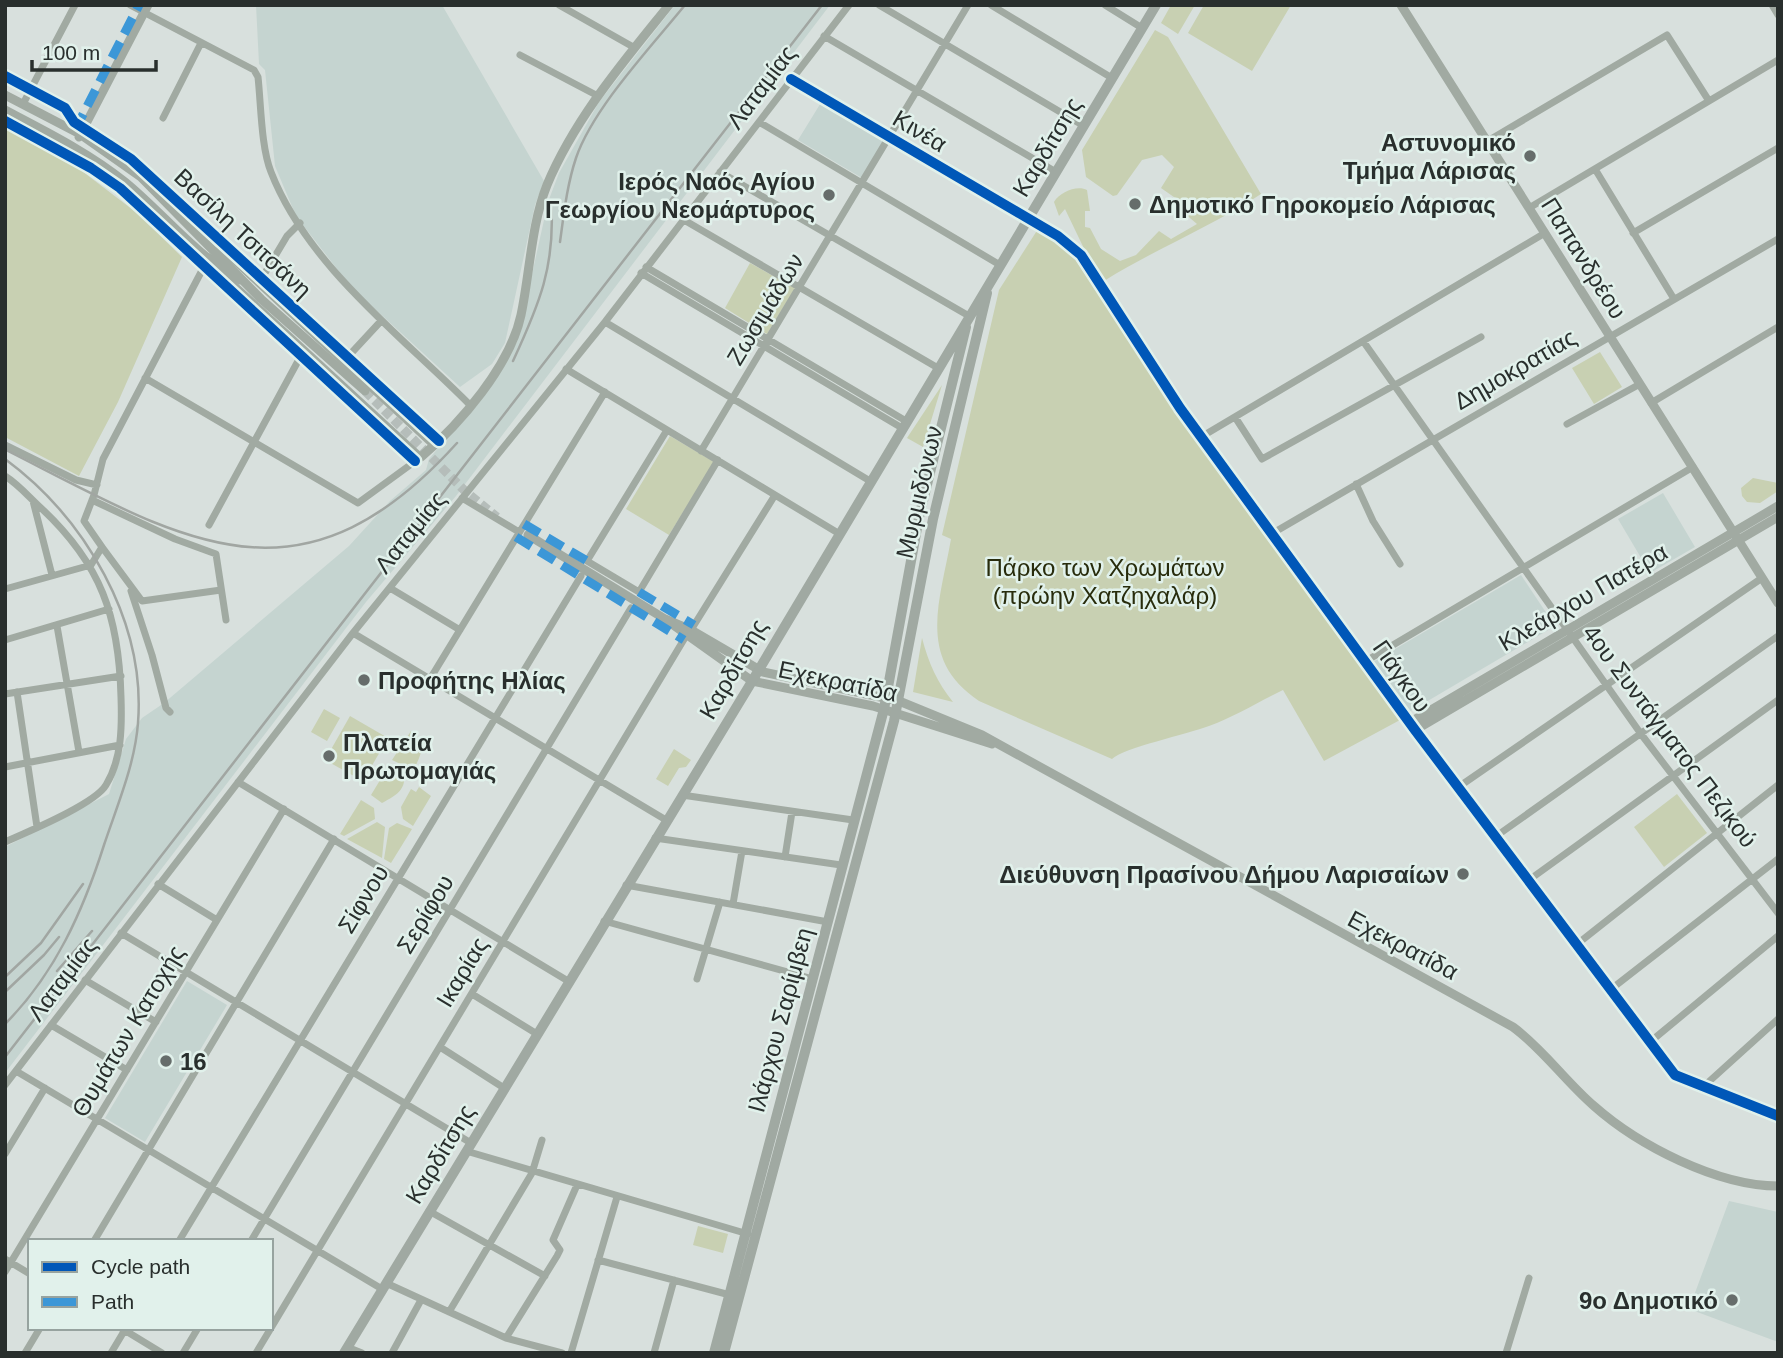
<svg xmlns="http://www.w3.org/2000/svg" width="1783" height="1358" font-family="Arial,sans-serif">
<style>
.built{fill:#c5d4d0}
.green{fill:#c8d0b2}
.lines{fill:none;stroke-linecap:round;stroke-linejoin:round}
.tertiary-tunnel{stroke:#b5bdba;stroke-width:9;stroke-dasharray:9 4.5;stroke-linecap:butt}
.minor{stroke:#a1aaa2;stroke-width:7}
.tertiary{stroke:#a1aaa2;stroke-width:9}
.secondary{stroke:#a0a9a2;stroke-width:10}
.rail{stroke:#a1a6a2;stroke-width:2.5}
.quiet{stroke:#3c97d7;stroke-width:9;stroke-dasharray:18 9;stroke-linecap:butt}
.cycleway-casing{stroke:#e1f1eb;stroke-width:15}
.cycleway{stroke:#0057b8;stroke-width:10}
.poi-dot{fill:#666d6b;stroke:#e1f1eb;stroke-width:2.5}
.labels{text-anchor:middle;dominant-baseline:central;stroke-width:5;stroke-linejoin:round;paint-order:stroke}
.street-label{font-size:24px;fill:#292f2d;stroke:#e1f1eb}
.poi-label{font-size:24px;font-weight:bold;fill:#292f2d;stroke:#e1f1eb;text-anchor:end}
.park-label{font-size:24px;fill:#282c0c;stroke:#e1f1eb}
</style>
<rect width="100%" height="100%" fill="#d8e0dd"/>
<path class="built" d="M256,5H442L544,181L535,205L505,343L492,364L460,387L351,287L296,216L275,166L265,70L259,64Z
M675,5H830L456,496L366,602L5,1073V847L109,794L126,739L142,718L164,703L349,546L390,501L426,470L429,459L493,383L517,342L548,202L559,173L599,102Z
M822,101L885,138L862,178L798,140Z
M1663,493L1695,547L1650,573L1618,519Z
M1521,575L1555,626L1409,712L1373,662Z
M187,981L227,1005L145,1142L105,1118Z
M1729,1201L1778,1212V1342L1689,1309Z"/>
<path class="green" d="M1171,5H1195L1178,34L1161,23Z
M1204,5H1291L1252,71L1188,33Z
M1155,30L1168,37L1261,194C1211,227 1155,249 1104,281L1090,261L1065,209L1059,216L1054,202C1060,192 1077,185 1087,190L1090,211H1085V227L1090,228L1101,249L1120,261L1136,255L1159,231L1171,239L1197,224L1177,207L1181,202L1161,188L1174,167L1162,155L1142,160L1117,195L1113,196L1086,177L1082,150Z
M5,126L83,167L82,171L137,213L182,257L118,402L79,476L5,437Z
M1038,229L1071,253L1166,397L1400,720L1324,761L1283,690C1258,702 1234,717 1209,726C1188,734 1123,748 1112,759L979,701C916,659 940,602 951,539L942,535L999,290Z
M750,263L795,288L767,334L725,308Z
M1600,352L1622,387L1594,404L1572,368Z
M942,385L923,447L907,438Z
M670,436L714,462L669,535L626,509Z
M1753,478L1778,483V491L1760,503L1747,502L1742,496L1741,488Z
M922,638C929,664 937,682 953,702L913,692Z
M324,709L340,718L327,741L311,732Z
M350,716L388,738L363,781L325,760Z
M411,731C425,742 423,750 416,765L409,768L392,760Z
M674,749L691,760L686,767L679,768L668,786L656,779Z
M388,767L404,775C406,791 394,796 382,803L371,795Z
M419,787L431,796L413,826L403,819L401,807L411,789L416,792Z
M1677,794L1707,833L1664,867L1634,827Z
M361,800L374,808L375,819L344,836L340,834Z
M377,822L385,827L382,858L347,839Z
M397,823L412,829L391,863L384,859L389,828Z
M698,1226L728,1234L723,1253L693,1245Z"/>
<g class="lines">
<path class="tertiary-tunnel" d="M365,391L465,491L497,517"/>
<path class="minor" d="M130,5L254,70L258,77C261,104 261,147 271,172C307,265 402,336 470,405
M559,5L635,48
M879,5L1084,126
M991,5L1112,78
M1105,5L1142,28
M1772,5L1778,15
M824,36L1056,172
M520,55L598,96
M791,79L1028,219
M23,104L75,5
M163,118L201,43
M759,122L1000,265
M1486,142L1667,35L1709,101
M1595,169L1674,299
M720,172L969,316
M1529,208L1778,60
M684,220L938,368
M1633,233L1778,148
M217,251L230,257L434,446
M646,267L906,421
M641,273L902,428
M259,283L287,236L300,223
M605,322L870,481
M1363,341L1641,734L1778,913
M343,362L381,321
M566,369L838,533
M145,378L358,503L421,457L218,270
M1651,403L1778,327
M1235,417L1262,459L1481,337
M1567,424L1640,384
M667,430L587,561L639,592L718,460
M1201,437L1545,233
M5,445L76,480L97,485
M701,451L968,5
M5,476C18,484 30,498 41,508C101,564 119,616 121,697C122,726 122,759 106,785C95,804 27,832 5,842
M1356,484L1373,521L1400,564
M462,498L519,532
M92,500L175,539L216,554L226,620
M33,501L52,575
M209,525L304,350
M1273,533L1778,239
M102,547L142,601L221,590
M390,588L460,630
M5,589L91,565L102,547L84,521L94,495L103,459L209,257
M131,591L152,655L166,708L170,712
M57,626L79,752
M691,630L775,495
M353,633L666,820
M5,640L109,609
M1366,661L1693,467
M430,679L605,392
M17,692L37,827
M5,694L121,676
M5,767L120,745
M238,782L568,981
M1457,788L1762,578
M682,795L853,820
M1495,837L1778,636
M655,838L841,865
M785,857L792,812
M1529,880L1778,700
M158,884L217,920
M626,885L828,922
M733,904L742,851
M604,921L813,979
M121,933L471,1143
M1576,945L1778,785
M697,979L720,902
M85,980L156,1022
M1610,990L1778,859
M472,994L537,1034
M51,1025L127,1070
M1650,1042L1778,936
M440,1047L504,1088
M16,1071L382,1289
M5,1085L353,633L605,322L849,5
M1703,1087L1778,1019
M466,1151L748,1234
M5,1154L45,1088
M429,1211L545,1276
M94,1241L334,839
M179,1241L581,576
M251,1241L631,608
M5,1259L30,1274
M598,1260L730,1295
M5,1272L284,809
M386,1283L506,1338L562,1353
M449,1312L532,1173L542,1140
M121,1328L162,1353
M271,1328L686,636
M506,1338L557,1256L560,1250L553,1240L577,1185
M347,1347L362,1353
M25,1353L40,1328
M111,1353L126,1328
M183,1353L198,1328
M256,1353L271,1328
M392,1353L421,1300
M571,1353L617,1197
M654,1353L674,1280
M1506,1353L1529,1278"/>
<path class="tertiary" d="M1401,5L1778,603
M5,95L80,134L141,177L261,299L365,391
M5,110C47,132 89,153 125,182C164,214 195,255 240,280
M79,137L148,5
M1028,219L1081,255L1180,408L1415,730L1675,1075L1778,1116
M421,457C460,424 510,366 521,315C530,273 531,225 547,185C575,118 624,61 669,5
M528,535L665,619L752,681L873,706L992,744
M665,619L691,630L763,672L899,701L982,735L1513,1027C1543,1049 1565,1081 1594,1106C1638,1145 1717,1186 1778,1186
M1409,723L1778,506
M1415,730L1778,517"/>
<path class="secondary" d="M344,1353L748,688L1156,5
M714,1353L884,709L919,517L966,327
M724,1353L894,721L933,519L987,293"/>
<path class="rail" d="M560,242C564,213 567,185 576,158C593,108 651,47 685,5
M513,361C539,305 556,265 551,201
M8,451C183,540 299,618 457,443
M5,459C85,518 146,621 138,723C135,764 117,806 104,845C83,911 55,974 5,1024
M57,971L92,931
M5,977L41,943L83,884
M5,992L44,955L59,937
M5,1057L822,5"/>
<path class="quiet" d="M75,130L139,5
M524,524L587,561
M516,537L684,640
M639,592L694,625"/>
<defs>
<path id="cycleway" d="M5,76L65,108L74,122L131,159L439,441
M791,79L1058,236L1081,255L1180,408L1415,730L1675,1075L1778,1116
M5,121L91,168L120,188L415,461"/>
</defs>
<use href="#cycleway" class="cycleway-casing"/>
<use href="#cycleway" class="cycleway"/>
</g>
<g class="poi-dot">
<circle cx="1530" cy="156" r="7"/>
<circle cx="829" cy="195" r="7"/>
<circle cx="1135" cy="204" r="7"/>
<circle cx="364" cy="680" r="7"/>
<circle cx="329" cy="756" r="7"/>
<circle cx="1463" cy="874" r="7"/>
<circle cx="166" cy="1061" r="7"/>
<circle cx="1732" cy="1300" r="7"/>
</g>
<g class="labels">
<g class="street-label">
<text transform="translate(761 87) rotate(-53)">Λαταμίας</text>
<text transform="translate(920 131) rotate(31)">Κινέα</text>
<text transform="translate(1047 147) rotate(-59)">Καρδίτσης</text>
<text transform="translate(243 233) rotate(43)">Βασίλη Τσιτσάνη</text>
<text transform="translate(1584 258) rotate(58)">Παπανδρέου</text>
<text transform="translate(765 309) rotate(-59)">Ζωσιμάδων</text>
<text transform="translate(1515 369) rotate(-30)">Δημοκρατίας</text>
<text transform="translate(919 492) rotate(-77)">Μυρμιδόνων</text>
<text transform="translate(410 532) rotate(-51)">Λαταμίας</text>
<text transform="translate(1583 597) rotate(-30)">Κλεάρχου Πατέρα</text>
<text transform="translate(733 669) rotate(-60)">Καρδίτσης</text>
<text transform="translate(1402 676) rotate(55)">Γιάγκου</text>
<text transform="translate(838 681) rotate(12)">Εχεκρατίδα</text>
<text transform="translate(1670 736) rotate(53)">4ου Συντάγματος Πεζικού</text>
<text transform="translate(363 899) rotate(-59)">Σίφνου</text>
<text transform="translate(425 914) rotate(-59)">Σερίφου</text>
<text transform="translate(1403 945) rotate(28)">Εχεκρατίδα</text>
<text transform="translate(462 972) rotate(-59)">Ικαρίας</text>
<text transform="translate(62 979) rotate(-53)">Λαταμίας</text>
<text transform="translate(780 1020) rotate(-75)">Ιλάρχου Σαρίμβεη</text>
<text transform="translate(128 1031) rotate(-59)">Θυμάτων Κατοχής</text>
<text transform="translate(440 1154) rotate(-59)">Καρδίτσης</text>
</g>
<g class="poi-label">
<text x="1516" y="142">Αστυνομικό<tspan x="1516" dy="28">Τμήμα Λάρισας</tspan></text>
<text x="815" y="181">Ιερός Ναός Αγίου<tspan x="815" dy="28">Γεωργίου Νεομάρτυρος</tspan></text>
<text x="1149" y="204" text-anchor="start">Δημοτικό Γηροκομείο Λάρισας</text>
<text x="378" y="680" text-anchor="start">Προφήτης Ηλίας</text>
<text x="343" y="742" text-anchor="start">Πλατεία<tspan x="343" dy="28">Πρωτομαγιάς</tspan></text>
<text x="1449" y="874">Διεύθυνση Πρασίνου Δήμου Λαρισαίων</text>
<text x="180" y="1061" text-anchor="start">16</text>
<text x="1718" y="1300">9ο Δημοτικό</text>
</g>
<g class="park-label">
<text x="1105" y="567">Πάρκο των Χρωμάτων<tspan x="1105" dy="28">(πρώην Χατζηχαλάρ)</tspan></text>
</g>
</g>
<rect width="1783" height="1358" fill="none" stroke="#292f2d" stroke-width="14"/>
<rect x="28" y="1239" width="245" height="91" fill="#e1f1eb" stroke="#97a39f" stroke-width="2"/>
<rect x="42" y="1262" width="35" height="10" fill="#0057b8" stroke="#97a39f" stroke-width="2"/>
<text x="91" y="1274" font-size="21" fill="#292f2d">Cycle path</text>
<rect x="42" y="1297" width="35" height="10" fill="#3c97d7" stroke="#97a39f" stroke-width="2"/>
<text x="91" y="1309" font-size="21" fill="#292f2d">Path</text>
<path d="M32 60v10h124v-10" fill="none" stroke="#292f2d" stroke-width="3.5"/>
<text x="42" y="60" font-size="21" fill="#292f2d" stroke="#e1f1eb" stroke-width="5" paint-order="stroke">100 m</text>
</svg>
